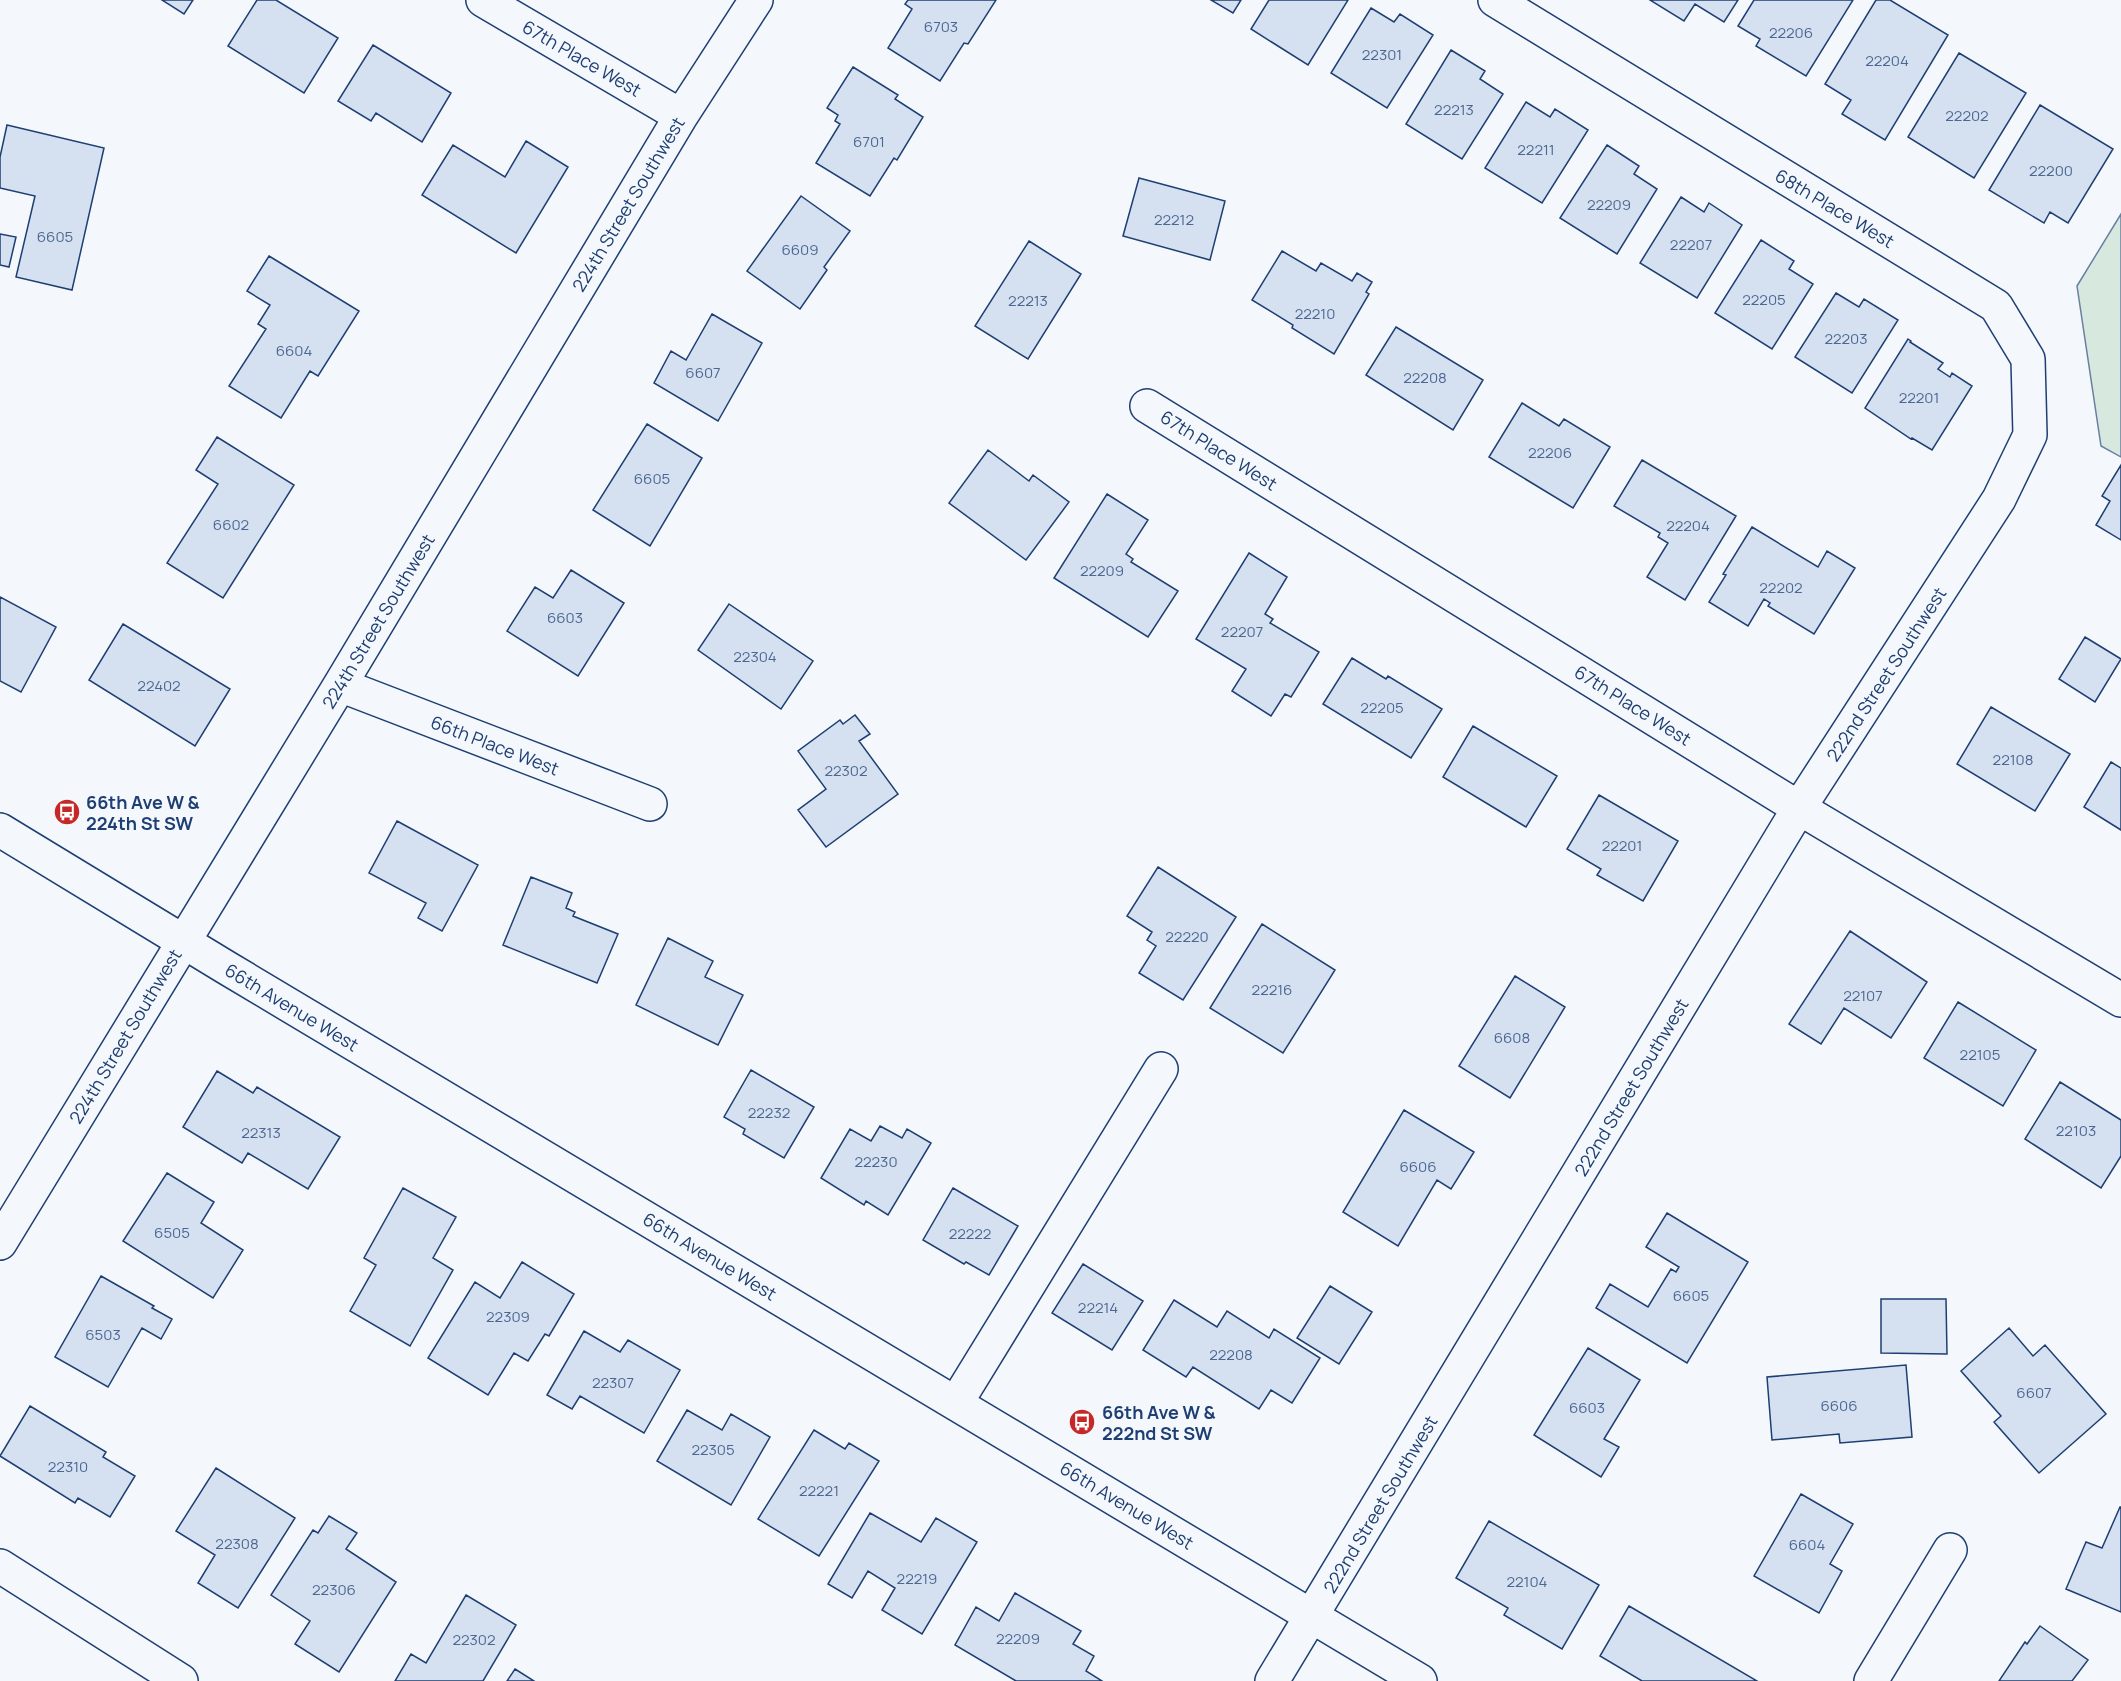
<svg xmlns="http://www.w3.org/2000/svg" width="2121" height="1681" font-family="Manrope,sans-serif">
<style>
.green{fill:#d7e8df;stroke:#687fa3;stroke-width:1.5}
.building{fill:#d5e0f0;stroke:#1d3f73;stroke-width:1.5}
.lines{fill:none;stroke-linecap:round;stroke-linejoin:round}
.minor-casing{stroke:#1d3f73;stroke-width:36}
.minor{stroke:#f4f7fb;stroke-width:33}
.labels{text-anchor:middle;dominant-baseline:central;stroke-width:4.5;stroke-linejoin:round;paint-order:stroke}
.number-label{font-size:15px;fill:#4b6792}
.street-label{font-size:18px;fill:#1d3f73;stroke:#f4f7fb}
.poi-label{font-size:18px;font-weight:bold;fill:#1d3f73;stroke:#f4f7fb;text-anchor:start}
</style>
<rect width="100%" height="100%" fill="#f4f7fb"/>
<path class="green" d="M2121,214V457L2101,446L2077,286Z"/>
<path class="building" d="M162,0H193L184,14Z
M257,0H276L338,38L304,93L228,46Z
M908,0H996L968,44L964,43L940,81L888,48L912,9L905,4Z
M1211,0H1241L1233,13Z
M1269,0H1348L1308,65L1251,29Z
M1650,0H1738L1724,22L1695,4L1684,21Z
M1754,0H1853L1806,76L1756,46L1760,39L1738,26Z
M1876,0H1890L1948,35L1885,140L1842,114L1851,100L1825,84Z
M1371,8L1394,22L1400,14L1433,35L1387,108L1331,73Z
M373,45L451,93L422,142L376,113L371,121L338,101Z
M1451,50L1485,71L1480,79L1503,94L1462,159L1406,124Z
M1959,53L2026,93L1974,178L1908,137Z
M853,67L898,95L895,99L923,117L897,160L894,158L870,196L816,163L840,124L835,121L838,115L827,108Z
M1526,102L1550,117L1555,109L1588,130L1542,203L1485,168Z
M2040,105L2113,149L2068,223L2050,212L2044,223L1989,190Z
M7,125L104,148L72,290L16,277L35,196L0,188V157Z
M526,141L568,167L516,253L422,195L453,145L505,177Z
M1607,145L1639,166L1634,174L1657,189L1617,254L1560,218Z
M1139,178L1225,201L1210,260L1123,236Z
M801,196L850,231L824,267L827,270L800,309L747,271Z
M1681,197L1704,212L1709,203L1742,225L1697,298L1640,263Z
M0,234L16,237L9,267L0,265Z
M1761,240L1794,261L1789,269L1813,284L1772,349L1715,313Z
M1029,241L1081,274L1028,359L975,326Z
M1282,251L1316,271L1321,263L1352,281L1357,273L1372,282L1366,292L1369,294L1334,354L1292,328L1293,325L1252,300Z
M269,256L359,311L318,376L310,371L281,418L229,386L266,329L258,324L270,305L247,291Z
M1836,293L1859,307L1864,299L1898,320L1852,393L1795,357Z
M712,314L762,343L718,421L654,383L671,351L686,360Z
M1396,327L1483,380L1453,430L1366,375Z
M1908,339L1911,341L1910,342L1943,363L1938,369L1950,377L1952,373L1972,386L1932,450L1912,438L1911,439L1865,408Z
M1522,403L1559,426L1564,419L1610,447L1573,508L1489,457Z
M647,424L702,458L650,546L593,510Z
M217,437L294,485L223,598L167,563L218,484L196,470Z
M988,450L1029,481L1033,475L1069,502L1026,560L949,503Z
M1642,460L1736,516L1685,600L1647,577L1668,543L1658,537L1660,533L1614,506Z
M2121,465V540L2096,525L2110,501L2102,496Z
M1107,494L1148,520L1126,554L1133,559L1131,562L1178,591L1148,637L1054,578Z
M1752,527L1818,567L1827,551L1855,568L1814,634L1768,606L1770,603L1764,599L1748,626L1709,602L1726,575L1723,574Z
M1249,553L1287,577L1265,614L1273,619L1270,623L1319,652L1291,697L1285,694L1271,716L1232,691L1246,669L1196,639Z
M571,570L624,603L578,676L507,631L535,587L553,598Z
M0,597L56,627L21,692L0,681Z
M729,604L813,661L781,709L698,650Z
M123,624L230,689L195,746L89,680Z
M2085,637L2121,659L2095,702L2059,679Z
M1352,658L1386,679L1388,676L1442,709L1411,758L1323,704Z
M1991,707L2070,754L2035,811L1957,764Z
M855,715L870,734L859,741L898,794L826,847L798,810L826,789L798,751L840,720L843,724Z
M1473,726L1557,776L1526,827L1443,777Z
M2111,762L2121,768V830L2084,807Z
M1599,795L1678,841L1643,901L1597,875L1601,869L1567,849Z
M397,821L478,865L442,931L418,918L426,903L369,873Z
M1158,867L1236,917L1183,1000L1139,973L1156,946L1147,940L1152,932L1127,916Z
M531,877L572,893L566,908L575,912L573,916L618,934L597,983L503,945Z
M1262,924L1335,970L1283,1053L1210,1008Z
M1850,931L1927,982L1891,1038L1844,1008L1821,1044L1789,1024Z
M668,938L713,961L705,977L743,995L718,1045L636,1005Z
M1515,976L1565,1007L1510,1098L1459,1066Z
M1958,1002L2036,1050L2003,1106L1924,1058Z
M751,1070L814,1107L784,1158L743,1134L745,1129L724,1117Z
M217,1071L253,1093L257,1087L340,1137L308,1189L248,1153L242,1163L183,1127Z
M2060,1082L2121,1120V1156L2101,1188L2025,1139Z
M1404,1110L1474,1152L1451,1189L1437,1180L1398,1246L1343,1212Z
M880,1126L902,1138L907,1129L931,1143L888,1215L866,1201L864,1205L821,1178L850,1129L871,1141Z
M167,1173L214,1202L201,1223L243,1250L213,1298L123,1241Z
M403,1188L456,1217L433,1258L453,1270L410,1346L350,1311L376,1265L364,1258Z
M953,1188L1018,1226L989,1275L966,1262L964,1264L923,1240Z
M1667,1213L1748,1262L1687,1363L1596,1308L1610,1284L1648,1307L1671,1269L1676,1272L1679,1267L1646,1247Z
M522,1262L574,1294L549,1336L545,1334L528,1361L514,1353L488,1395L428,1358L475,1282L500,1298Z
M1083,1264L1143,1301L1112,1350L1052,1313Z
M101,1276L154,1306L152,1308L172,1319L161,1339L142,1328L108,1387L55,1357Z
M1330,1286L1372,1312L1339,1364L1297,1338Z
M1881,1299H1946L1947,1354L1881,1353Z
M1174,1300L1217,1327L1227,1311L1269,1338L1274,1329L1320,1358L1292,1403L1271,1390L1259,1409L1193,1367L1186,1377L1143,1350Z
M2009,1328L2033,1356L2045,1345L2106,1414L2039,1473L1994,1422L2001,1416L1961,1371Z
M584,1331L620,1352L628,1340L680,1370L644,1433L580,1396L572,1409L547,1395Z
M1588,1348L1640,1380L1604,1439L1619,1447L1601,1477L1534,1435Z
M1906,1365L1912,1437L1840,1443L1839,1434L1772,1440L1767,1377Z
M30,1406L106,1452L103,1457L135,1476L110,1517L78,1498L75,1503L0,1456Z
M687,1410L722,1430L731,1414L770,1437L731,1505L657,1461Z
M814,1430L845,1449L849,1443L879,1461L819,1556L758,1519Z
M216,1468L295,1518L238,1608L198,1583L215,1555L176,1531Z
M1801,1494L1853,1524L1830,1564L1842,1571L1819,1613L1754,1576Z
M2120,1507H2121V1612L2066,1589L2086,1542L2102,1548Z
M870,1513L921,1542L936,1518L977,1542L922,1634L882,1610L895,1588L868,1571L852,1598L828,1584Z
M329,1516L357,1533L346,1549L396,1582L339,1672L295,1644L310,1621L271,1595L313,1530L318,1533Z
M1489,1521L1599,1585L1562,1649L1504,1615L1508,1608L1456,1578Z
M1015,1593L1081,1631L1073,1644L1094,1656L1086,1671L1102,1681H1016L955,1645L976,1607L999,1621Z
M466,1595L516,1625L483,1681H395L411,1654L426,1663Z
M1629,1606L1757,1681H1642L1600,1656Z
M2040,1626L2088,1660L2072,1681H1999L2025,1642L2027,1644Z
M515,1669L534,1681H507Z"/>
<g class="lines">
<defs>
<path id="minor" d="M483,0L681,116
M1147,406L1799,808L2121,1000
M340,685L650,804
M0,830L227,968L1420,1681
M0,1243L340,685L681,116L756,0
M956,1403L1161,1069
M0,1566L181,1681
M1272,1681L1799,808L1999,499L2030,435L2028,359L1996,306L1495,0
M1871,1681L1950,1550"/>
</defs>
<use href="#minor" class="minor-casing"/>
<use href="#minor" class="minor"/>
</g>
<defs>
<symbol id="bus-disc" viewBox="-11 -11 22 22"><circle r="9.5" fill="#c62828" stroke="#f4f7fb"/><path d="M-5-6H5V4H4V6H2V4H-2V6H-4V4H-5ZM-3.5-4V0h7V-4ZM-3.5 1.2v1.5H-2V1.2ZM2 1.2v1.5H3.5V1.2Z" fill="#fff"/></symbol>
</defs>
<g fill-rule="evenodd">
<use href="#bus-disc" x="52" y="797" width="30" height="30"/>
<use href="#bus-disc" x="1067" y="1407" width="30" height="30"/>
</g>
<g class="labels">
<g class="number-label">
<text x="941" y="26">6703</text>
<text x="1791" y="32">22206</text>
<text x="1382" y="54">22301</text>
<text x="1887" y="60">22204</text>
<text x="1454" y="109">22213</text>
<text x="1967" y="115">22202</text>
<text x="869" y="141">6701</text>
<text x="1536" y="149">22211</text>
<text x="2051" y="170">22200</text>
<text x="1609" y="204">22209</text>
<text x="1174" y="219">22212</text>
<text x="55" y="236">6605</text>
<text x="1691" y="244">22207</text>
<text x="800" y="249">6609</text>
<text x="1764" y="299">22205</text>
<text x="1028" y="300">22213</text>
<text x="1315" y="313">22210</text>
<text x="1846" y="338">22203</text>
<text x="294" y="350">6604</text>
<text x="703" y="372">6607</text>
<text x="1425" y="377">22208</text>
<text x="1919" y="397">22201</text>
<text x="1550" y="452">22206</text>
<text x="652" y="478">6605</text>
<text x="231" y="524">6602</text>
<text x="1688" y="525">22204</text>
<text x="1102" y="570">22209</text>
<text x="1781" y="587">22202</text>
<text x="565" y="617">6603</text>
<text x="1242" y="631">22207</text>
<text x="755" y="656">22304</text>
<text x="159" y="685">22402</text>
<text x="1382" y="707">22205</text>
<text x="2013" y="759">22108</text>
<text x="846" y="770">22302</text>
<text x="1622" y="845">22201</text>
<text x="1187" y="936">22220</text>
<text x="1272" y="989">22216</text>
<text x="1863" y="995">22107</text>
<text x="1512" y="1037">6608</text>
<text x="1980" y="1054">22105</text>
<text x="769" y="1112">22232</text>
<text x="2076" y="1130">22103</text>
<text x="261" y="1132">22313</text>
<text x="876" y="1161">22230</text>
<text x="1418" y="1166">6606</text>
<text x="172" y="1232">6505</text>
<text x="970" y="1233">22222</text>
<text x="1691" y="1295">6605</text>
<text x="1098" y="1307">22214</text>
<text x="508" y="1316">22309</text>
<text x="103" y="1334">6503</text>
<text x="1231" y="1354">22208</text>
<text x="613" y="1382">22307</text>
<text x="2034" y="1392">6607</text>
<text x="1839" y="1405">6606</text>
<text x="1587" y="1407">6603</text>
<text x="713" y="1449">22305</text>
<text x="68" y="1466">22310</text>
<text x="819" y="1490">22221</text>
<text x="237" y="1543">22308</text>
<text x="1807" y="1544">6604</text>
<text x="917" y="1578">22219</text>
<text x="1527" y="1581">22104</text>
<text x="334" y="1589">22306</text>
<text x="1018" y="1638">22209</text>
<text x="474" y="1639">22302</text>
</g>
<g class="street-label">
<text transform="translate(582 58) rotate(30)">67th Place West</text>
<text transform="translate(628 204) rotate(-59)">224th Street Southwest</text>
<text transform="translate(1835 208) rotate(31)">68th Place West</text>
<text transform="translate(1219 450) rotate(32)">67th Place West</text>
<text transform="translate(378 621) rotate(-59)">224th Street Southwest</text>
<text transform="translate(1886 674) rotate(-57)">222nd Street Southwest</text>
<text transform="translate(1633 705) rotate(32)">67th Place West</text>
<text transform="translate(495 745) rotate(21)">66th Place West</text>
<text transform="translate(292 1007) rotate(31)">66th Avenue West</text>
<text transform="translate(125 1036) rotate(-59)">224th Street Southwest</text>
<text transform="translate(1631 1087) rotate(-59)">222nd Street Southwest</text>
<text transform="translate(710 1256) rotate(31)">66th Avenue West</text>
<text transform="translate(1380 1504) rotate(-59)">222nd Street Southwest</text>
<text transform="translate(1127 1505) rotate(31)">66th Avenue West</text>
</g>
<g class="poi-label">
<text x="86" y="802">66th Ave W &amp;<tspan x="86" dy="21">224th St SW</tspan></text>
<text x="1102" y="1412">66th Ave W &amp;<tspan x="1102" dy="21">222nd St SW</tspan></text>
</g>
</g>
</svg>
